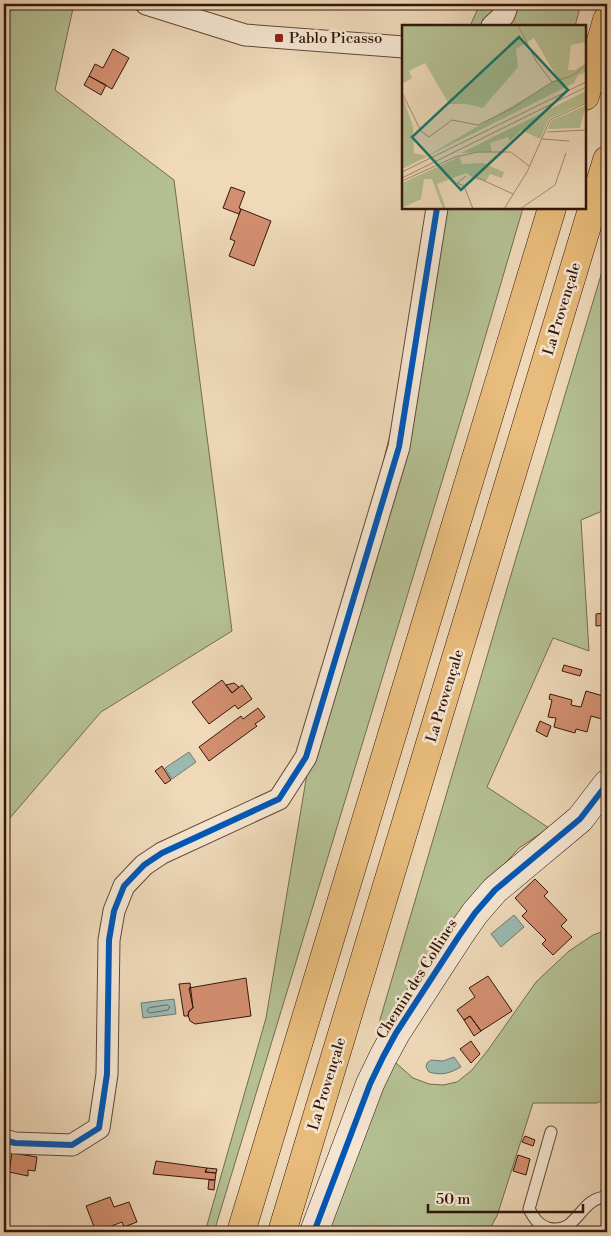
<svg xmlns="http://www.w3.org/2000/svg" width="611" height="1236" font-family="'Libre Bodoni',serif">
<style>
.green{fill:#b4c093;stroke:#746b4f}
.water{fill:#9abab1;stroke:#71786f}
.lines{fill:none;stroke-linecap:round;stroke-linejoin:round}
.shore{stroke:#66685e;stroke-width:1}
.building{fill:#d38f70;stroke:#33160b}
.lane-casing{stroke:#624736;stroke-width:13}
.street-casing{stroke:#624736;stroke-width:23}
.secondary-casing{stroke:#33160b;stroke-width:29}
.highway-casing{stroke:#33160b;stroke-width:29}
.lane{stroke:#f5e6d2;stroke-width:11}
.street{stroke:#f5e6d2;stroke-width:21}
.secondary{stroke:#f5e6d2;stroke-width:28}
.highway{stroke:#e8bc7c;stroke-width:28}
.cycleway-casing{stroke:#f5e6d2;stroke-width:9}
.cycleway{stroke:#0057b8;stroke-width:6}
.poi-dot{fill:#8f2418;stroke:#f5e6d2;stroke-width:2}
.labels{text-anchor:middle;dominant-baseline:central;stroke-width:5;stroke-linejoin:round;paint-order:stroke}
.poi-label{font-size:15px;fill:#33160b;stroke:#f5e6d2;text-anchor:start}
.street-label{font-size:15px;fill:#33160b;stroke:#f5e6d2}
.inset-road{fill:none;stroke:#a48b73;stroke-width:1}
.view{fill:#0f766e;fill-opacity:0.15;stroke:#0f766e;stroke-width:2.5}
.inset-edge{fill:none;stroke:#33160b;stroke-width:2.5}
</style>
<rect width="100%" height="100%" fill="#efd9b9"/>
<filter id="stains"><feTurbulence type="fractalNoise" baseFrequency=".004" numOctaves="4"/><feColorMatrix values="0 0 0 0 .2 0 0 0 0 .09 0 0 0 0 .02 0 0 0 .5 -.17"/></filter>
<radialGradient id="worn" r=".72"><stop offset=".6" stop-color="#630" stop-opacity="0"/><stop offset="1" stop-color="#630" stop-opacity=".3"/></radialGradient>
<path class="green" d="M4,4H74L55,90L174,180L232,631L101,712L9,819L4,817Z
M480,4H581L575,26H470Z
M430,208H523L467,399L214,1232H205L266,1018L308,768L397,406Z
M607,255V509L581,520L589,651L553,638L487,787L549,828L519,848L482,889L387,1021L379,1023L516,558Z
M607,930V1098L597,1103H533L497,1216L488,1232H325L373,1093L396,1063L413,1078L429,1084L443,1085L457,1082L472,1070L488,1050L536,982L569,951L593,935Z"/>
<path class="water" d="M189,752L196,762L172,779L165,768Z
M514,915L524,927L501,947L491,934Z
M174,999L176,1014L143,1018L141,1003Z
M454,1057L461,1067C450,1073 442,1076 429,1072L426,1067L427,1063L431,1060L443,1061Z"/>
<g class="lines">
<path class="shore" d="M167,1005L170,1007L168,1010L150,1013L147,1011L149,1008Z"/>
</g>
<path class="building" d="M113,49L129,58L112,89L89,76L95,64L103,68Z
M89,76L106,85L101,95L84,85Z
M231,187L245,192L239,208L241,209L239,214L223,208Z
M241,209L271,221L254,266L229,256L235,241L230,239Z
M605,613L606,625L596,626V614Z
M564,665L582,670L580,676L562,671Z
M222,680L232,693L242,685L252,699L238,709L235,705L209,724L192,702Z
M234,683L239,687L232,693L226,685Z
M586,691L607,697L602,719L591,716L587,732L576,729L575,733L554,727L556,718L548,717L552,700L549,699L550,694L572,700L571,705L581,707Z
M258,708L265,717L255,724L257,726L209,761L199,747L241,716L243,719Z
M540,721L551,726L547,737L536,731Z
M162,766L171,780L165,784L155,771Z
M535,879L548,892L544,896L567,920L561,926L572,937L553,955L542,944L546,940L522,916L527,911L515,898Z
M488,976L512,1011L481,1031L470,1016L464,1020L457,1010L475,997L469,988Z
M246,978L251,1016L195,1024L190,1021L188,1015L189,1011L193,1008L189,988Z
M190,983L193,1008L189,1011L188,1016H184L179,984Z
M470,1016L481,1031L474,1036L464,1020Z
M471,1041L480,1054L471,1063L460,1049Z
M525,1136L535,1140L533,1146L522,1142Z
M12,1153L37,1157L35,1171L28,1170V1176L9,1172Z
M518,1155L530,1159L526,1175L513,1171Z
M156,1161L207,1168L205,1172L216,1173L215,1180L153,1174Z
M207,1168L217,1169L216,1173L205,1172Z
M209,1180H215L214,1190L208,1189Z
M110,1197L114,1207L129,1202L137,1222L124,1227L122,1222L96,1232L86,1206Z
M607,1214V1232H599Z"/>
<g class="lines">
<defs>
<path id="lane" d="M551,1132L529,1209C534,1218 538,1225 548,1228C578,1236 579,1197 607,1197"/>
<path id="street" d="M146,4L245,35L404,47
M492,26L504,15L508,4
M4,1140L15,1143L72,1145L99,1128L107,1074L109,940L114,911L124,886L144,865L162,853L279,799L306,757L399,447L437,208"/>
<path id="secondary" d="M314,1232L370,1084L383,1057L396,1033L459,936L475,913L495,890L580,819L607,784"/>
<path id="highway" d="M585,96L607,20
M241,1232L552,208
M282,1232L607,160"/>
</defs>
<use href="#lane" class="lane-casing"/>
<use href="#street" class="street-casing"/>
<use href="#secondary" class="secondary-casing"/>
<use href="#highway" class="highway-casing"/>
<use href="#lane" class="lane"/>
<use href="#street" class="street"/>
<use href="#secondary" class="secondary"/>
<use href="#highway" class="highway"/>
<defs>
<path id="cycleway" d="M4,1140L15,1143L72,1145L99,1128L107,1074L109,940L114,911L124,886L144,865L162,853L279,799L306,757L399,447L437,208
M314,1232L370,1084L383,1057L396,1033L459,936L475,913L495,890L580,819L607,784"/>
</defs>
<use href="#cycleway" class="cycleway-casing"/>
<use href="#cycleway" class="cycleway"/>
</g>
<rect class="poi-dot" x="274" y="33" width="10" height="10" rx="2.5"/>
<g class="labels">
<g class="poi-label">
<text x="289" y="38">Pablo Picasso</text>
</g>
<g class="street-label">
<text transform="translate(562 309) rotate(-73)">La Provençale</text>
<text transform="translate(445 696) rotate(-73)">La Provençale</text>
<text transform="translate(417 979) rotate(-58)">Chemin des Collines</text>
<text transform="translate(327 1084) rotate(-73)">La Provençale</text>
</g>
</g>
<g transform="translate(402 25)">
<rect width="184" height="184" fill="#efd9b9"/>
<path d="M0,0H184V17L169,20L166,45H173L184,38V47L176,50L172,58L0,144V69L11,102L12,128L25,131L156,54L132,13L114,24L116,42L81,83L64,79H47L23,38L7,46L10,53L0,59ZM184,66V77L147,94L138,114L119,105L108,116L106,112L88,118L90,127L59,128ZM184,80L178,103L146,104L149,96ZM57,132L60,139L81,138L102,147L100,153L88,149L84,156L73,154L64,148L35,159L44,184H41L30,154H22L19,174L0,183V158Z" fill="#b4c093"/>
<path class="inset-road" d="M116,0L134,36L150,57M0,68L19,106L27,112L50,95L76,100L111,83L150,57L170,51L184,40M145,107L184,105M140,114L167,116M0,147L184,57M64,151L55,158L62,161L71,184M74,152L111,169M0,153L184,62M0,156L53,132L76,127H109L127,141M102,184L125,147L148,95L184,78M118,184L153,160L164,128"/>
<path class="view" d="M117,12L166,65L59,165L10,112Z"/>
<rect width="184" height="184" class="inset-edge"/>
</g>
<rect width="611" height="1236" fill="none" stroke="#efd9b9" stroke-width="20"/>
<rect x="5" y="5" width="601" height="1226" fill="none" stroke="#33160b" stroke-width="2.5"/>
<rect x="10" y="10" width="591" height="1216" fill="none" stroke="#33160b"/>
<path d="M428 1204v8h155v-8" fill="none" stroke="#33160b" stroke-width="2.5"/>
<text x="436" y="1204" font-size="15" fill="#33160b" stroke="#f5e6d2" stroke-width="4" paint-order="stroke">50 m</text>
<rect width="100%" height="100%" filter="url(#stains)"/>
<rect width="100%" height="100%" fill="url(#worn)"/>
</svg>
